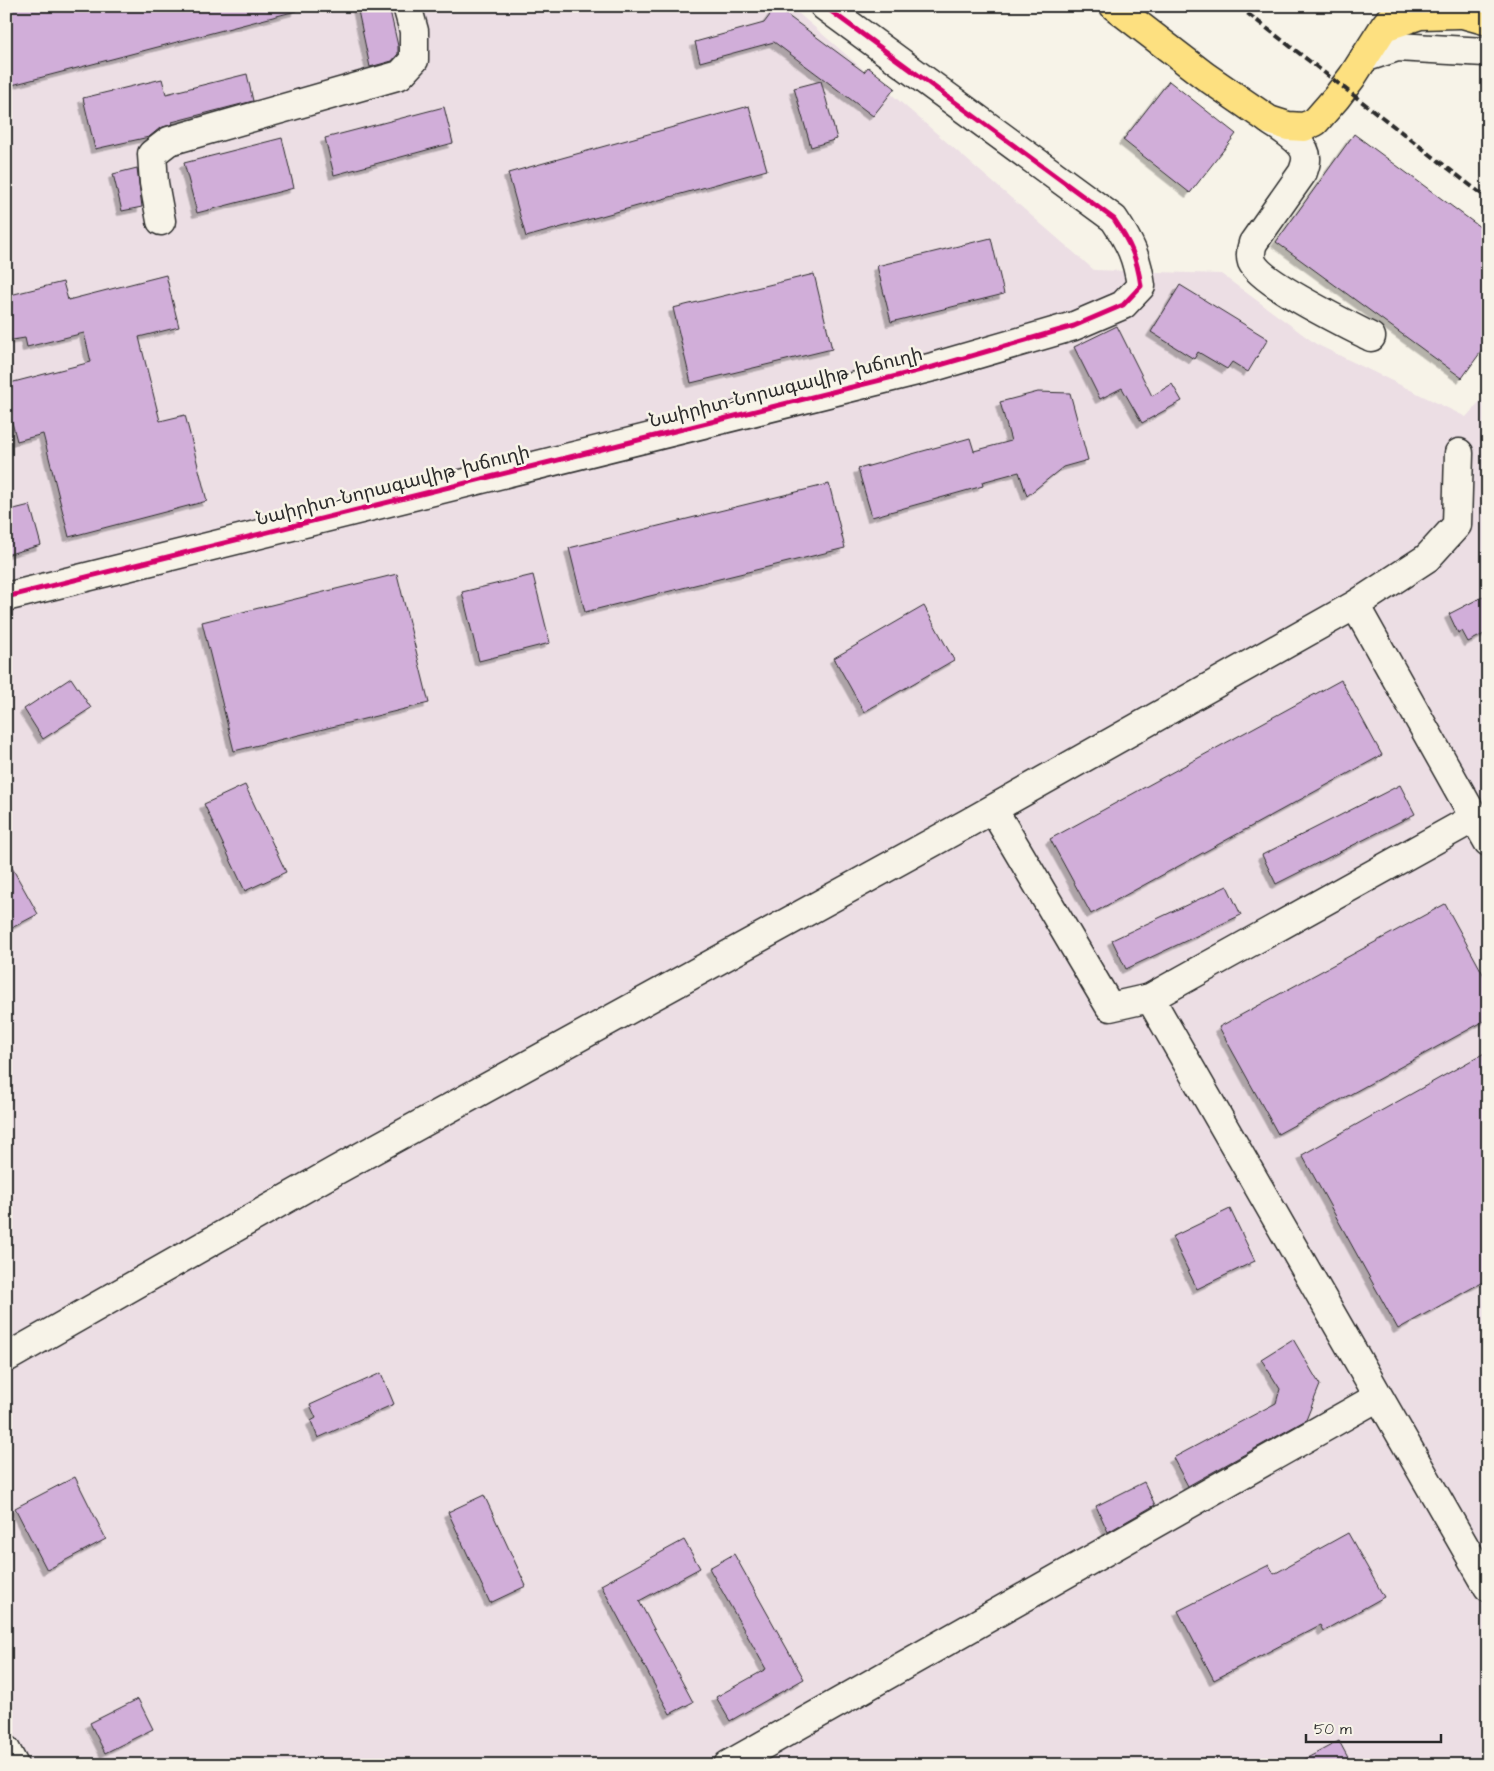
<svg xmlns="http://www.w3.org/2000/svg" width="1494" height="1771" font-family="'Architects Daughter','Noto Sans Armenian',sans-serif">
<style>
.built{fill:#ecdee4}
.building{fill:#d1aed9;stroke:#2b2b2b;filter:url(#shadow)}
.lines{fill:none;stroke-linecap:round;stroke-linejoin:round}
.minor-casing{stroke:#2b2b2b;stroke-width:31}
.major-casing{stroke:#2b2b2b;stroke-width:31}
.minor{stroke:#f7f3e8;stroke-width:28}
.major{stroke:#fde080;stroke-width:28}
.rail{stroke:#2b2b2b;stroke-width:4;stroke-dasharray:8 4;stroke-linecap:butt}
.cycleway-casing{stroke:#f7f3e8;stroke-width:8}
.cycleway{stroke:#d6006c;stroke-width:5}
.labels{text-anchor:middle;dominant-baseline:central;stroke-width:5;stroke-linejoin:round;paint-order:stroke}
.street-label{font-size:19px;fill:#2b2b2b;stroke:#f7f3e8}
</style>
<defs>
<filter id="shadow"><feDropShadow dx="-4.5" dy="4.5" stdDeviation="0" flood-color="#0004"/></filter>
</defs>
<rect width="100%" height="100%" fill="#f7f3e8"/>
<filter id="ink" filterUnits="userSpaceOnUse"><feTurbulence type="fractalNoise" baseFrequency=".02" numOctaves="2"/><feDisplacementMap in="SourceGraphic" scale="10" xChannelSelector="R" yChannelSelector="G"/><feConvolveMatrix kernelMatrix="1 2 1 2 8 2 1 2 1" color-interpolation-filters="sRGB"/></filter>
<g filter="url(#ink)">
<path class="built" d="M6,6H790L1094,270L1221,274L1316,344L1466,417L1488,392V1765H6Z"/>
<path class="building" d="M6,6H296V11L12,85L6,64Z
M357,6H389L398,46V54L392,61L370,67Z
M776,7L864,72L868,67L895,88L873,116L774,42L700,62L695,42L764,23Z
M247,74L253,101L172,122L173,124L160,128L149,137L95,149L83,98L162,79L166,94Z
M821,81L837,139L811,147L794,88Z
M1169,81L1236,134L1190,193L1123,140Z
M749,106L767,170L526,237L508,173Z
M444,107L453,143L334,175L325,138Z
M1354,134L1488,233V342L1462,378L1276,242Z
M282,138L294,188L197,213L184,163Z
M137,168L142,207L122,211L113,174Z
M991,238L1004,294L891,322L877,266Z
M814,274L832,349L691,383L673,308Z
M166,275L179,327L139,337L160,421L185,415L207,501L69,537L43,434L17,441L6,400V384L91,362L84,333L27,347L25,338L6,341V296L63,282L68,300Z
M1180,285L1268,339L1248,372L1232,362L1227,369L1198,352L1194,359L1151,332Z
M1117,326L1152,396L1172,384L1182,401L1142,423L1122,388L1100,399L1074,347Z
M1038,392L1070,393L1088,460L1063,467L1027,496L1019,472L982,482L983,486L872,517L858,469L970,438L974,451L1011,441L1000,402Z
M829,484L845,548L585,612L569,548Z
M30,505L41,545L6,555V511Z
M397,574L429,703L234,751L202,622Z
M533,575L550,643L479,661L462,592Z
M1488,594V632L1468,642L1462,631L1458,633L1449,614Z
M924,606L954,660L864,712L834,658Z
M71,678L91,708L43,739L24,709Z
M1341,680L1382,755L1091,914L1050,839Z
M245,785L286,872L245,891L204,804Z
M1400,785L1415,814L1276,884L1262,855Z
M6,857L38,914L6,931Z
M1227,886L1241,915L1126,969L1112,940Z
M1445,904L1488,983V1019L1278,1134L1219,1027Z
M1488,1051V1279L1398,1329L1302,1155Z
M1230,1209L1255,1261L1197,1289L1172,1237Z
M1293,1339L1320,1385L1306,1420L1188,1486L1173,1458L1276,1403L1280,1389L1261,1359Z
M381,1373L394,1404L318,1438L311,1421L316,1418L310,1405Z
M75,1477L106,1539L47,1570L15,1508Z
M1144,1482L1155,1505L1108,1532L1096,1506Z
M484,1495L526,1586L490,1603L448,1512Z
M1348,1533L1384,1597L1323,1631L1320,1625L1214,1680L1178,1611L1269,1565L1274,1574Z
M684,1540L700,1568L639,1601L693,1702L670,1714L601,1585Z
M734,1554L804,1679L730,1721L716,1697L766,1669L709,1568Z
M138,1699L153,1729L105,1753L90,1723Z
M1339,1741L1352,1765H1294Z"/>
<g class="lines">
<defs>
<path id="minor" d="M1364,58L1397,47L1485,52
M1269,120C1281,129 1308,143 1306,160C1306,164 1304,168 1303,172L1253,243C1251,249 1250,256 1252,262C1261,283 1348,325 1371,337
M161,221L154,183L152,154L169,141L400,75L414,60V31L407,6
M6,597L933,367L1074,326L1123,305L1141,286C1137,257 1130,243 1114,219L824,6
M1355,605L1488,842
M993,809L1110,1007L1150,998L1474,818
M1150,998L1488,1587
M6,1358L335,1171L968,823L1355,605L1427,558L1457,525L1459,453
M6,1750L14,1765
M728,1765L1378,1397"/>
<path id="major" d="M1114,6L1205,76L1269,120L1288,126L1304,127L1315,122L1336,98L1352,77L1384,27L1400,6
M1441,8L1488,21
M1384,27L1420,15L1459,14"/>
</defs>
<use href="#minor" class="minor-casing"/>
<use href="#major" class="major-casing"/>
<use href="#minor" class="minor"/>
<use href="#major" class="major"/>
<path class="rail" d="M1238,6L1488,199"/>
<defs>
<path id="cycleway" d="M6,597L933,367L1074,326L1123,305L1141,286C1137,257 1130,243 1114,219L824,6"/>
</defs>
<use href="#cycleway" class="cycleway-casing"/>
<use href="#cycleway" class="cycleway"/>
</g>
</g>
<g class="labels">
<g class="street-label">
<text transform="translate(786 388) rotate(-14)">Նաիրիտ-Նորագավիթ խճուղի</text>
<text transform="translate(393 486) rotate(-14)">Նաիրիտ-Նորագավիթ խճուղի</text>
</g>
</g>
<rect width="1494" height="1771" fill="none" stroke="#f7f3e8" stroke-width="25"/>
<rect x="12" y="12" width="1469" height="1746" fill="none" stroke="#2b2b2b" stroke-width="2" filter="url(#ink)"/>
<path d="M1306 1734v8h135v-8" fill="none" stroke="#2b2b2b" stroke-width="2.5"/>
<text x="1314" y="1734" font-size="15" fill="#2b2b2b" stroke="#f7f3e8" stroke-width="4" paint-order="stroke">50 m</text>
</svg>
